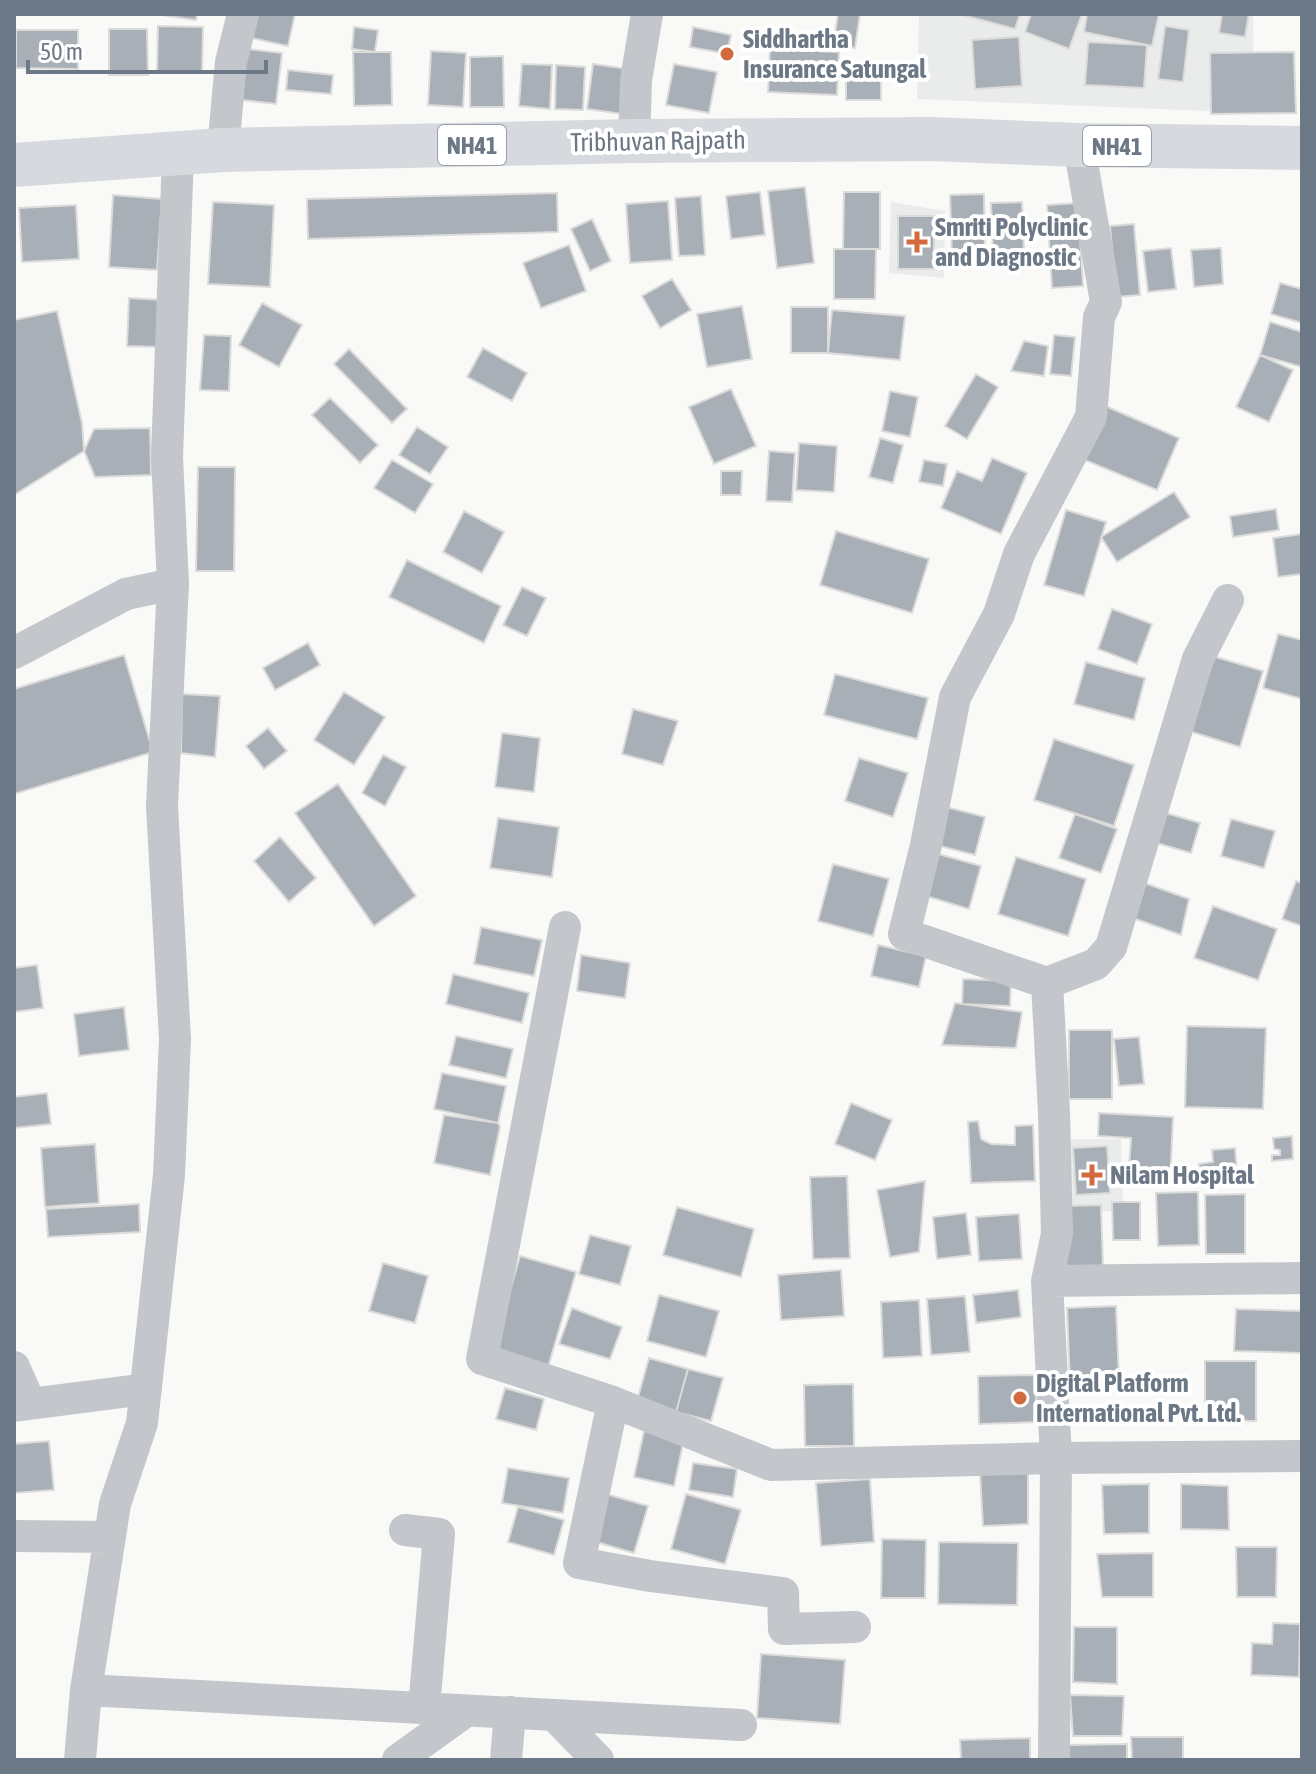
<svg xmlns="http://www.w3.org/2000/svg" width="1316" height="1774" font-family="'Asap Condensed',sans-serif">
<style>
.built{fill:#eaebeb}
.building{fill:#a9afb6;stroke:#dbdbda;stroke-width:2}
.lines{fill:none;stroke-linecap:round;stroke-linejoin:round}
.minor{stroke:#c3c6ca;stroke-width:32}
.trunk{stroke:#d6d9dd;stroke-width:44}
.poi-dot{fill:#d26a3e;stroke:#fff;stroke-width:3}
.labels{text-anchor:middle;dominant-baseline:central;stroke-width:8;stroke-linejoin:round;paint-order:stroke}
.shield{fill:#fff;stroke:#98a0aa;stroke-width:2}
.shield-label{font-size:24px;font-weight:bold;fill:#6c7885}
.poi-label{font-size:26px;font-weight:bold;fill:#6c7885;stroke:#fff;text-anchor:start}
.street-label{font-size:26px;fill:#6c7885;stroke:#fff}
</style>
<rect width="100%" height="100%" fill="#f9f9f7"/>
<path class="built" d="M919,14H1253L1254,113L917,99Z
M891,202L945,211L944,278L889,273Z
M1058,1139H1121L1123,1211L1065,1212Z"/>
<path class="building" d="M155,14H197L196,20Z
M258,14H295L288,46L252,38Z
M838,14H860L855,48L833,45Z
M959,14H1020L1015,29Z
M1031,14H1082L1069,49L1025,32Z
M1087,14H1159L1152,46L1084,32Z
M1222,14H1249L1245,37L1219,33Z
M158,26L203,27L202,73L157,71Z
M1165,26L1189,30L1183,82L1158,79Z
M354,27L378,30L375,52L352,49Z
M693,27L731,35L727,54L690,47Z
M109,29H147L148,75H109Z
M16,30H78V69L16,68Z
M1019,37L1022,86L975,89L972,40Z
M1088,42L1147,45L1144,88L1085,85Z
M240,48L282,53L276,104L234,99Z
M770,49L839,52L837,95L768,92Z
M431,51L466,53L463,107L428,105Z
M353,52H391L392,105L354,106Z
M1294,52L1296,113L1211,114L1210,53Z
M503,56L504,107H470V57Z
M846,63H881V100H846Z
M522,64L552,65L550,109L519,106Z
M593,64L628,69L623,114L587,109Z
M674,64L717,72L709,113L666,105Z
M556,65L585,67L583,110L555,109Z
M288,70L333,75L331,94L286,90Z
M805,187L814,263L777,268L768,191Z
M760,192L765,235L731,239L726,196Z
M844,192H880V249H843Z
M557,193L558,232L308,239L307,199Z
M984,194L985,256L952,257L950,195Z
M113,195L162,199L157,270L109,267Z
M701,196L705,255L679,256L675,198Z
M668,201L672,260L630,263L626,204Z
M213,202L274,205L270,287L208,284Z
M1022,202L1024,252L993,253L991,203Z
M1078,203L1083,286L1052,288L1047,205Z
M76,205L79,259L22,262L19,208Z
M898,216H934V269H898Z
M592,219L611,261L590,271L571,229Z
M1134,224L1140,295L1116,297L1110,226Z
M569,245L586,291L541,308L523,263Z
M1171,248L1176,289L1148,292L1143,251Z
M1221,248L1223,284L1194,287L1191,250Z
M834,249H876L875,299H834Z
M672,279L691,310L660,328L642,296Z
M1280,283L1302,289V323L1271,314Z
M129,298L162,300L160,347L127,346Z
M262,303L302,325L279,367L239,345Z
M742,306L752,359L707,367L697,314Z
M791,307H828V353H791Z
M832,310L905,316L900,360L828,353Z
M57,311L82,423L84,451L14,495V320Z
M1270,322L1302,332V367L1260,355Z
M204,335L231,336L229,391L200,390Z
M1054,335L1075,337L1071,376L1050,374Z
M1024,341L1048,346L1044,376L1011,371Z
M483,348L527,373L512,401L467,377Z
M349,349L407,409L392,423L334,364Z
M1260,355L1293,370L1269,422L1236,407Z
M976,374L998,387L967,439L945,426Z
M731,389L756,446L714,464L689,407Z
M890,391L918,397L910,437L882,431Z
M330,398L378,445L360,463L312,415Z
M1103,405L1179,438L1157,490L1080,458Z
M417,427L448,447L430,474L399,455Z
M150,428L151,475L95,477L84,451L94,429Z
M880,438L903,445L893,483L869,477Z
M799,443L837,446L834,492L796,490Z
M769,451L795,453L792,502L766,501Z
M992,458L1027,473L1001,534L941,508L957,471L982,481Z
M392,460L433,484L415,513L374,488Z
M924,460L947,464L943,486L919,482Z
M198,467H235L234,571H196Z
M721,471H742L741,495H721Z
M1174,492L1190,517L1117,562L1101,537Z
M1276,509L1279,530L1233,537L1230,516Z
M1066,510L1106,522L1084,596L1044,585Z
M464,511L504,532L482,573L443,552Z
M836,531L929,559L912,613L820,585Z
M1302,534V574L1278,577L1273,538Z
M407,560L501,606L484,643L389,597Z
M522,587L546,598L527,636L503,625Z
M1112,609L1152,624L1137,664L1098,649Z
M1278,634L1302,640V699L1263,688Z
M308,643L320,665L275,690L263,668Z
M124,655L153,752L14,794V689Z
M1209,655L1263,671L1240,747L1186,730Z
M1086,662L1145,678L1134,720L1074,704Z
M835,674L928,698L917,739L824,715Z
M344,692L385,717L354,765L314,740Z
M182,694L220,696L215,757L181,753Z
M633,709L678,721L663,765L622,754Z
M268,728L287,751L264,769L246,746Z
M502,733L540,738L534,792L495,787Z
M1054,739L1134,765L1114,826L1034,800Z
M383,755L406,767L385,806L362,793Z
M859,758L908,773L893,817L845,801Z
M338,784L416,896L374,926L295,813Z
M946,807L985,817L975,855L936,845Z
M1159,811L1200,823L1191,853L1150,841Z
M1075,814L1117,829L1101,873L1059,858Z
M498,818L559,827L552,877L490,868Z
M1231,819L1275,831L1264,868L1221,856Z
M280,837L316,878L289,902L254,861Z
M935,853L981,866L969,909L923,895Z
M1016,857L1086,879L1068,936L998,914Z
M833,864L889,879L873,936L818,921Z
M1139,881L1189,899L1181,935L1130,917Z
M1296,881L1302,883V926L1282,919Z
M1213,906L1277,929L1258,980L1194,958Z
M481,927L542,940L534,976L474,964Z
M878,945L926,956L919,987L871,976Z
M581,955L630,963L625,998L577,991Z
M37,965L43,1008L14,1012V968Z
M453,974L529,993L522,1023L446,1004Z
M963,979L1011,981L1010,1006L962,1004Z
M955,1003L1022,1012L1016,1048L942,1045Z
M124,1007L129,1050L79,1056L74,1014Z
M1187,1026L1266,1028L1263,1109L1185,1107Z
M1069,1030H1112V1099H1069Z
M456,1036L513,1049L506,1078L449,1065Z
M1139,1037L1144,1084L1119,1086L1114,1039Z
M442,1073L506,1086L498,1123L434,1109Z
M47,1093L51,1124L14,1128V1097Z
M851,1103L892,1120L875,1160L835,1144Z
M1099,1113L1173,1117L1170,1185L1128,1183L1131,1138L1098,1136Z
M444,1115L498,1123L500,1127L490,1175L434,1163Z
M978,1121L981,1139L991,1144L1015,1145V1126L1033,1125L1035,1181L971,1183L968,1122Z
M1292,1136L1293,1159L1272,1161V1155H1280V1150L1274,1149L1273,1138Z
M95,1144L99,1203L45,1207L41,1148Z
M1107,1146L1110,1193L1076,1195L1073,1148Z
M1235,1148L1238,1182L1213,1183V1178L1207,1179L1206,1167L1200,1168L1199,1164L1213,1162L1212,1150Z
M847,1176L850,1258L813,1259L810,1177Z
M925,1181L919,1252L890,1257L877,1190Z
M1198,1192L1199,1245L1158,1246L1156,1193Z
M1245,1194V1254H1206L1205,1195Z
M1112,1202H1140V1240H1113Z
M139,1204L140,1232L48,1237L46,1209Z
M1101,1205L1103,1267L1065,1269L1063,1206Z
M677,1207L754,1229L741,1277L663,1255Z
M966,1213L971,1255L937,1259L933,1217Z
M1019,1214L1022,1259L979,1261L976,1217Z
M590,1235L631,1246L620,1285L579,1274Z
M520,1256L576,1272L548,1367L493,1351Z
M383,1263L428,1276L415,1323L369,1311Z
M841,1270L844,1316L781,1320L778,1275Z
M1018,1290L1021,1317L976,1323L973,1295Z
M659,1295L719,1311L706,1357L647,1341Z
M965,1296L970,1352L931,1355L927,1299Z
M919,1300L922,1356L883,1358L881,1302Z
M1116,1306L1119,1381L1070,1383L1067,1308Z
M572,1308L622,1327L610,1359L559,1344Z
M1236,1309L1302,1311V1353L1234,1351Z
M649,1358L688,1369L676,1412L637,1401Z
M1205,1361H1256V1421L1205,1420Z
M688,1369L723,1378L711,1421L676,1412Z
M1035,1375L1037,1422L979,1424L978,1376Z
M853,1384L854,1446H805L804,1385Z
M505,1388L544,1399L536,1430L496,1419Z
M644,1431L684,1439L674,1486L634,1477Z
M49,1441L54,1490L14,1493V1444Z
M693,1463L737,1469L733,1497L689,1490Z
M508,1468L569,1478L563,1513L502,1503Z
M1028,1471V1524L983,1526L980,1473Z
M870,1479L874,1542L821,1546L816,1483Z
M1149,1484V1533L1104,1534L1102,1485Z
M1181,1484L1228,1486L1229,1530L1181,1529Z
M606,1494L648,1506L634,1553L593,1541Z
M686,1494L741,1510L725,1564L671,1549Z
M518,1507L564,1520L554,1555L508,1542Z
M882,1539L926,1540L925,1598H881Z
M939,1542L1018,1543L1017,1605L938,1604Z
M1236,1547H1277L1276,1597H1237Z
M1153,1553V1597H1102L1097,1554Z
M1273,1623L1300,1624L1299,1677L1251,1675L1252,1643L1272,1644Z
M1074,1627H1117V1684L1073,1682Z
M761,1654L845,1660L840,1724L757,1718Z
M1070,1695L1124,1696L1122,1736H1073Z
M1131,1737H1183V1760H1132Z
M1030,1738V1760H961L960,1740Z
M1127,1744V1760H1067V1745Z"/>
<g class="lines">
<path class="minor" d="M634,141L636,80L647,14
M223,150L231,62L243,14
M14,653L126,594L173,584
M565,927L482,1359L613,1402L771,1465L1056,1458L1302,1456
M1047,983L1096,964L1111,947L1198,659L1228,600
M1047,1281L1302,1278
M14,1367L30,1403
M613,1402L579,1563L650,1576L783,1593L784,1629L855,1627
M14,1406L146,1389
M405,1530L439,1534L424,1708
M14,1536L110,1537
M86,1690L741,1725
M554,1715L598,1760
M80,1760L86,1690L115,1504L142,1423L169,1175L175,1039L162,806L173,584L167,457L178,155
M398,1760L466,1711
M506,1760L510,1712
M1054,1760L1056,1458L1047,1281L1057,1234L1054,1113L1047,983L904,934L926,845L955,697L999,614L1019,554L1091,417L1099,317L1106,302L1079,145"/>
<path class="trunk" d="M14,165L223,150L634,141L931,139L1079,145L1302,148"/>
</g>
<g class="poi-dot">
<circle cx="727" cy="54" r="8"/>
<path d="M913 230h8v8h8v8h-8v8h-8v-8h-8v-8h8z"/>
<path d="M1088 1163h8v8h8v8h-8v8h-8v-8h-8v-8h8z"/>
<circle cx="1020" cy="1398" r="8"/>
</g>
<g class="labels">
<g class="shield">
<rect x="438" y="125" width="68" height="40" rx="6"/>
<rect x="1083" y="126" width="68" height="40" rx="6"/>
</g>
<g class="shield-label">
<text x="472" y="145">NH41</text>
<text x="1117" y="146">NH41</text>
</g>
<g class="poi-label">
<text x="743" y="39">Siddhartha<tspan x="743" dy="30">Insurance Satungal</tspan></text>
<text x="935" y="227">Smriti Polyclinic<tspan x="935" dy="30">and Diagnostic</tspan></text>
<text x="1110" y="1175">Nilam Hospital</text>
<text x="1036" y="1383">Digital Platform<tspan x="1036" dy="30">International Pvt. Ltd.</tspan></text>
</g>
<g class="street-label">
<text transform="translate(658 141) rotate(-1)">Tribhuvan Rajpath</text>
</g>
</g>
<rect width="1316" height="1774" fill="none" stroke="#6c7885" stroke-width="32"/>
<path d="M28 60v12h238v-12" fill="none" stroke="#6c7885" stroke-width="4"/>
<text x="40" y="60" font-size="24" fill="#6c7885" stroke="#ffffff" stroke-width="6" paint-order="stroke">50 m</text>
</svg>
